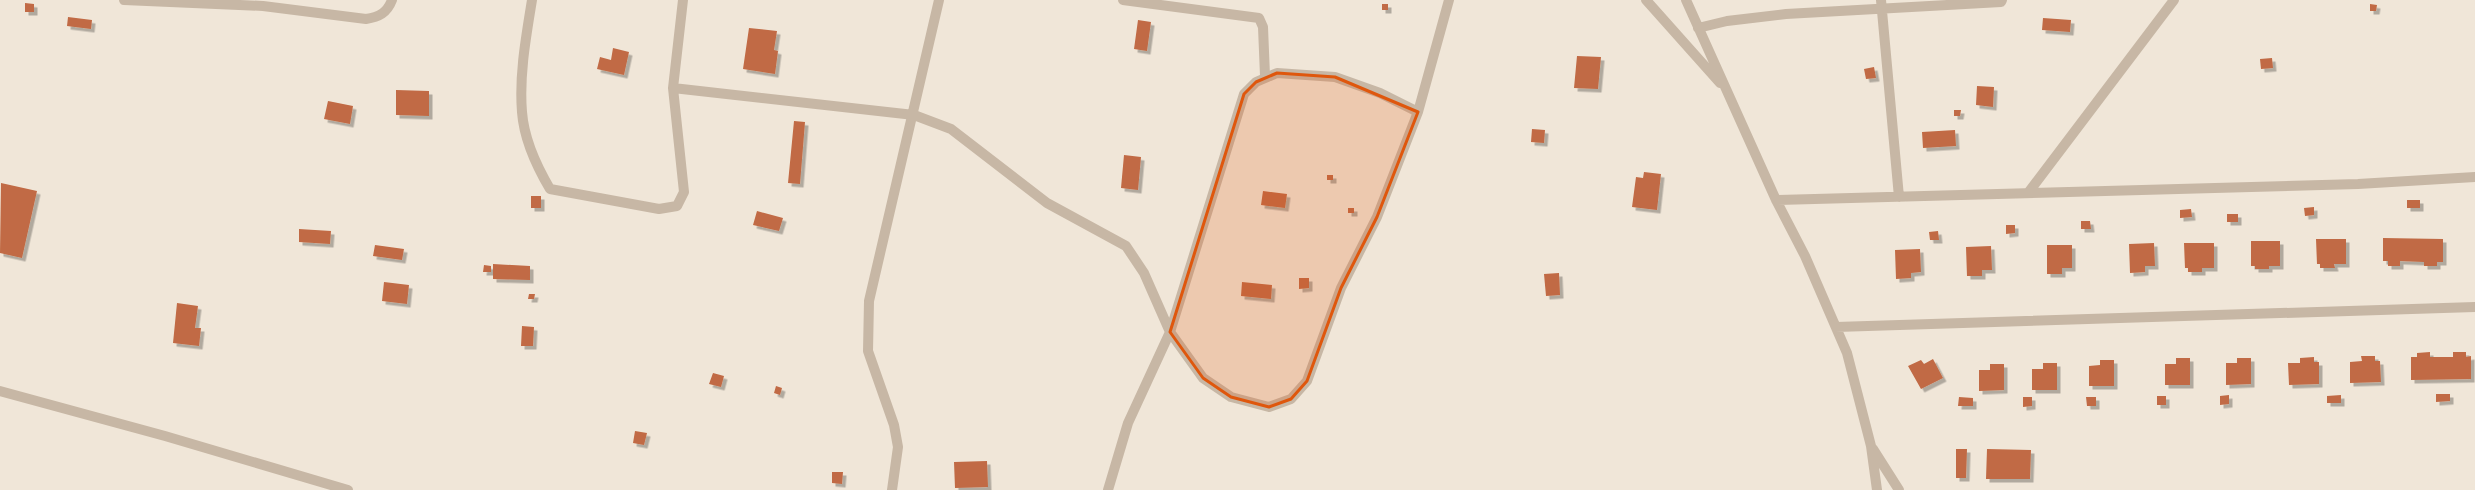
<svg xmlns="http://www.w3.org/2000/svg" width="2475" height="490" font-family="'Nunito Sans',sans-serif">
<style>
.building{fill:#c16a44;filter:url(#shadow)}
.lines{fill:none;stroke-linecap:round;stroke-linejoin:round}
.street{stroke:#c7b7a5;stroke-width:10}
.marked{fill:#df570d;fill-opacity:0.2;stroke:#df570d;stroke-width:3;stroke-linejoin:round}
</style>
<defs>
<filter id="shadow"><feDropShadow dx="3.5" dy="3.5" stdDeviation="0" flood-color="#0004"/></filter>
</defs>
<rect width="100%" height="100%" fill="#f0e6d8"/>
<path class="building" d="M25,3L34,4V12H25Z
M1382,4H1388V10H1382Z
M2370,4L2377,5L2376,11H2370Z
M68,17L92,20L91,29L67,26Z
M2043,18L2071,20L2070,32L2042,30Z
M1138,20L1151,22L1147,51L1134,49Z
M749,28L777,31L774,50L778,51L775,74L743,69Z
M613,48L629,52L624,75L597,69L600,57L611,60Z
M1577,56L1601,57L1598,89L1574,88Z
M2272,58L2273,68L2261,69L2260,59Z
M1874,67L1876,78L1866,79L1864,69Z
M1977,86L1994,87L1993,107L1976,105Z
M396,90L429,91V116L396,115Z
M328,101L353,106L350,124L324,119Z
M1954,110H1961L1960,116H1954Z
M794,121L805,122L800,184L788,183Z
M1532,129L1545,130L1544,143L1531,142Z
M1955,130L1956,146L1923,148L1922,132Z
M1124,155L1141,157L1138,190L1121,188Z
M1644,172L1661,174L1657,210L1632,207L1636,177L1643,178Z
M1327,175H1333V180H1327Z
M1,183L37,191L22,258L0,253Z
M1263,191L1287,194L1285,208L1261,205Z
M531,196H541V208H531Z
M2407,200H2420V208H2407Z
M2314,207V215L2305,216L2304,208Z
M1348,208H1354V213H1348Z
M2191,209L2192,217L2180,218V210Z
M757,211L783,218L779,231L753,225Z
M2227,214H2238V222H2227Z
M2081,221H2090L2091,229H2081Z
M2006,225H2015V233L2006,234Z
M299,229L331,231L330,244L299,242Z
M1938,231L1939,240H1930L1929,232Z
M2383,238L2443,239V262H2437V266H2424V262L2400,261V266H2388V261H2383Z
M2316,239H2346V264H2334L2335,268H2320V264H2317Z
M2251,241H2280V266H2269V269H2255V266H2251Z
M2154,243L2155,266H2145V272L2130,273L2129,244Z
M2184,243H2214V268H2202V272H2188V268H2185Z
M375,245L404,249L402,260L373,256Z
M2047,245H2072V268H2062V274H2047Z
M1991,246L1992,270H1982V276H1967L1966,247Z
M1920,249L1921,272L1911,273V278L1896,279L1895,250Z
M493,264L530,266V280L493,279Z
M484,265L491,266V272H483Z
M1559,273L1560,295L1546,296L1544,274Z
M1299,278H1309V288L1299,289Z
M384,282L409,285L407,304L382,301Z
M1242,282L1272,285L1271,299L1241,296Z
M529,294H535L534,299H528Z
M177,303L198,306L195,328H201L199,346L173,343Z
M522,326L534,327L533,346H521Z
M2430,352V357H2453V352H2466V357L2471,356V379L2411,380V357H2417V353Z
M2361,356H2375V361H2380L2381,382L2350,383V362L2362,361Z
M2314,357V362H2319V384L2289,385L2288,363H2300V358Z
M2176,358H2190V385H2165V364H2176Z
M2237,358H2251V384L2226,385V363H2237Z
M1933,359L1943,378L1921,389L1908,366L1921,360L1924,364Z
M2100,360H2114V386H2089V366L2100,365Z
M2043,363H2057V390H2032V369H2043Z
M1990,364H2004V390L1979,391V370H1990Z
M713,373L724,376L721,387L709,384Z
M776,386L782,388L780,395L774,393Z
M2436,394H2450V401L2436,402Z
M2229,395V404L2220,405V396Z
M2341,395V403H2327V396Z
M2157,396H2166V405H2157Z
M1959,397L1973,398V406H1958Z
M2023,397H2032V406L2023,407Z
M2086,397H2096V406H2087Z
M635,431L647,433L644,445L633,443Z
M1956,449H1967L1966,478H1956Z
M1987,449L2031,450L2030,479H1986Z
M987,461L988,487L955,488L954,462Z
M832,472H843L842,484L832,483Z"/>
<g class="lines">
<path class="street" d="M124,0L263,6L366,19C379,17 387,13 392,0
M532,0C526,37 519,75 522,112C524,139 537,167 550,189L659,209L677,206L684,192L673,88L683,0
M1123,0L1259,18L1263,27L1265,76
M1646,0L1720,83
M1686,0L1776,200L1805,256L1847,353L1871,446L1877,490
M1881,0L1899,197
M1698,28L1727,21L1786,14L2001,2L2002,0
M673,88L914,115L951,129L1047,203L1126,246L1144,273L1170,332L1203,378L1231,397L1269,407L1291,399L1307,381L1341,288L1377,217L1418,112L1449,0
M2028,193L2174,0
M1776,200L2358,184L2475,177
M1836,327L2475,307
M0,391L165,436L348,490
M1873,449L1899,490
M892,490L898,447L894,425L868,351L869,301L939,0
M1108,490L1128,423L1170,332L1244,94L1256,82L1277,73L1335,77L1380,93L1418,112"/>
</g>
<path class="marked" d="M1277,73L1335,77L1418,112L1377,217L1341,288L1307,381L1291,399L1269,407L1231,397L1203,378L1170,332L1244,94L1256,82Z"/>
</svg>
